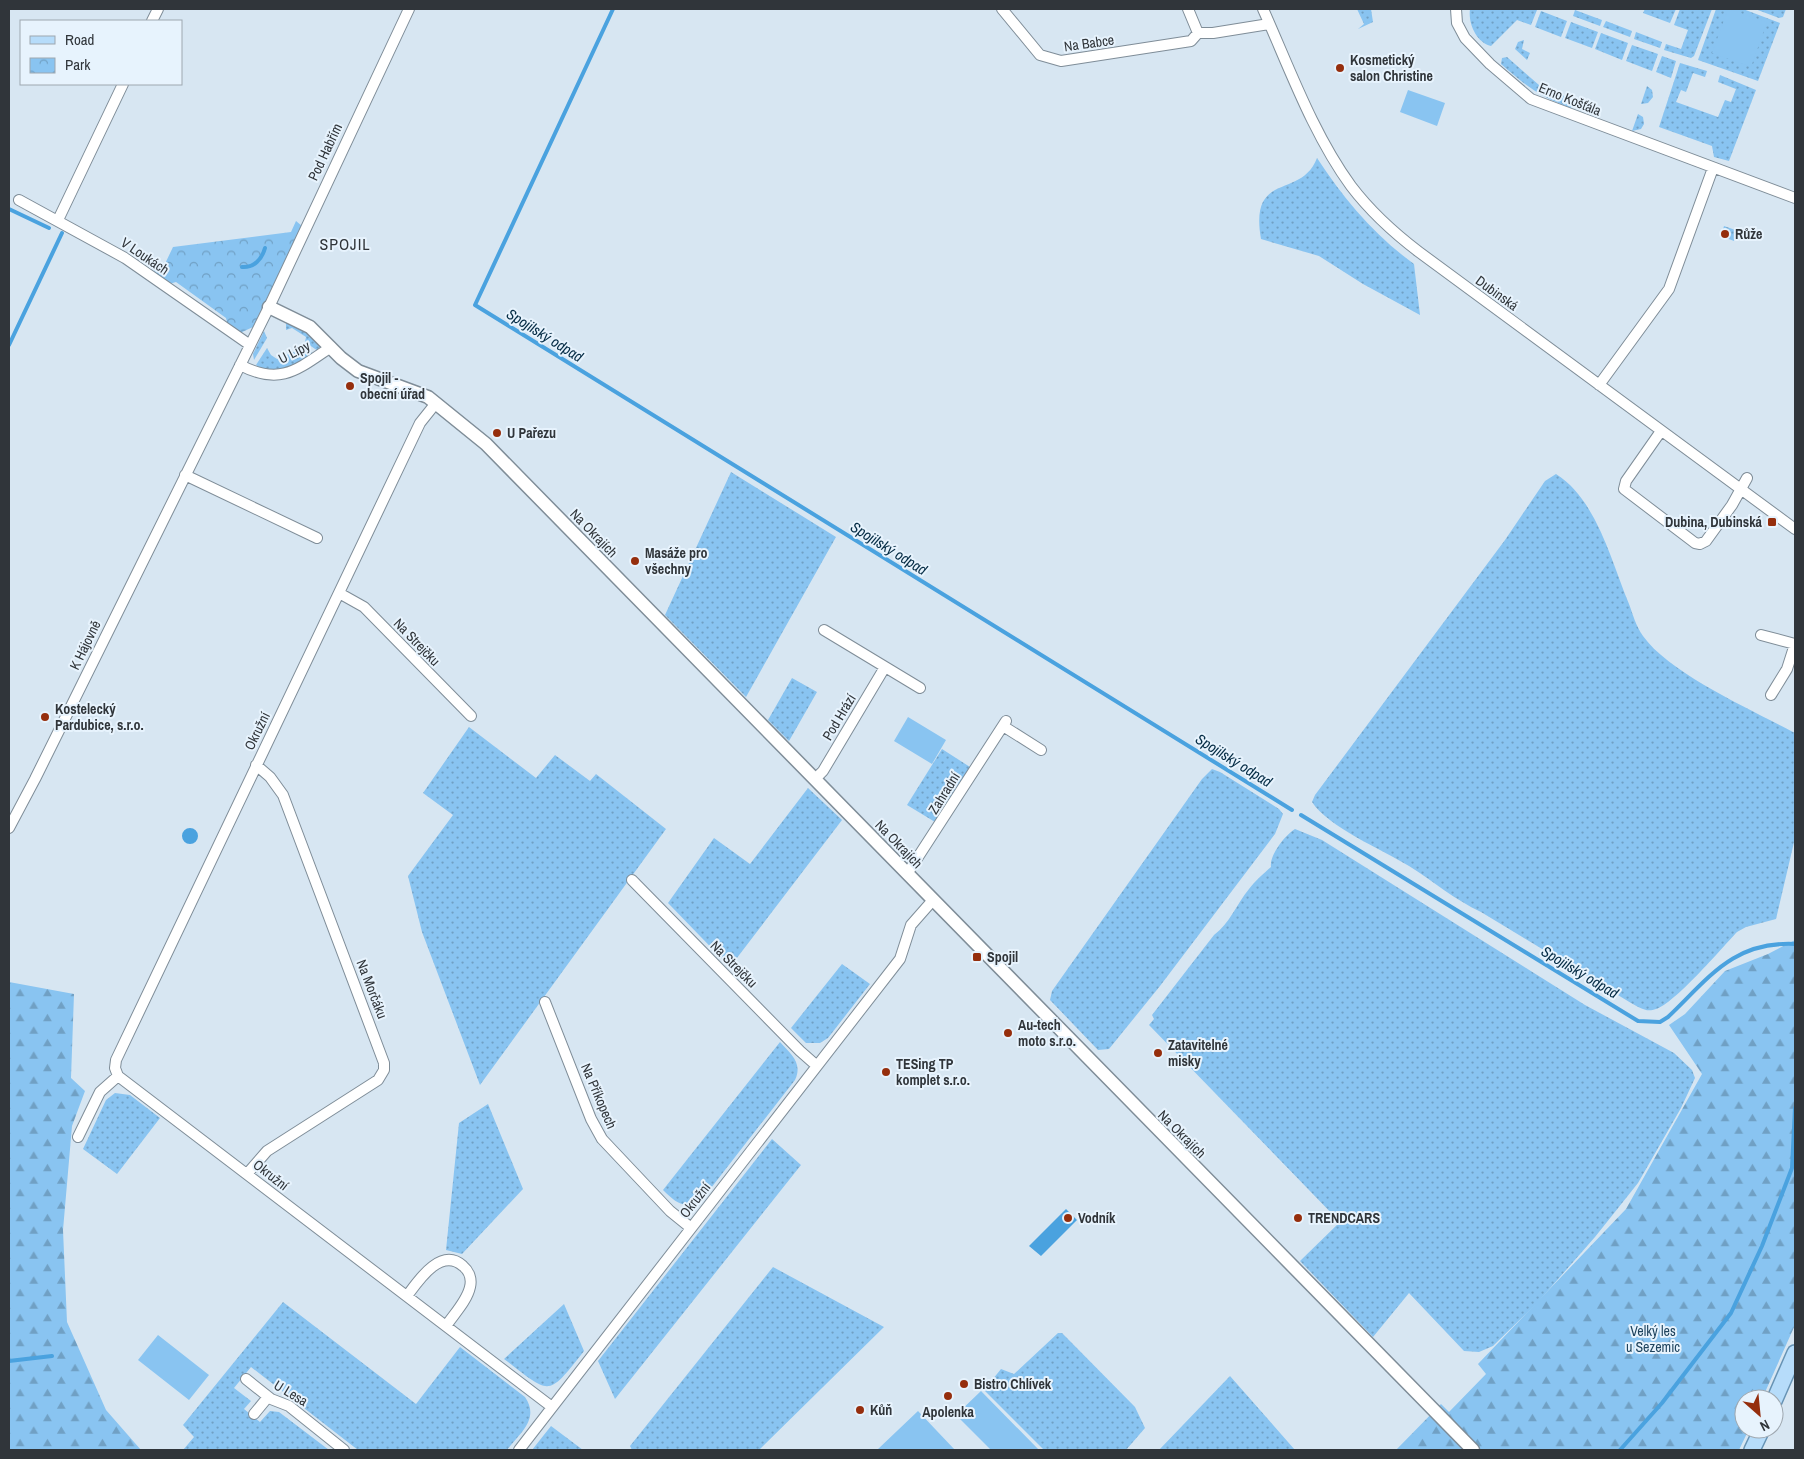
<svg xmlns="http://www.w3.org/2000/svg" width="1804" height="1459" font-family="'Archivo Narrow',sans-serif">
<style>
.grass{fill:url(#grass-dots)}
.forest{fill:url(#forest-firs)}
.park{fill:url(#park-crowns)}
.garden{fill:#89c4f1}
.water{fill:#4aa2df}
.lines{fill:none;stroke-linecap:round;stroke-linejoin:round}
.stream{stroke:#4aa2df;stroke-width:4}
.minor-casing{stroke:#7f8d98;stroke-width:12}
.tertiary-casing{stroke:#7f8d98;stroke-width:15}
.primary-casing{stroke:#6793b4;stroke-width:18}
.minor{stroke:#fff;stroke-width:10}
.tertiary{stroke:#fff;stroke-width:12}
.primary{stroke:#b6dcfa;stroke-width:15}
.poi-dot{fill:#952e0d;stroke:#e7f3fd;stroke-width:2}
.labels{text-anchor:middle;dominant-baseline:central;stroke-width:4;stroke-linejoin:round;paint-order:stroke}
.street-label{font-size:14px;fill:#30353a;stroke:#e7f3fd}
.poi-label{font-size:14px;font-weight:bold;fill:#30353a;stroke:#e7f3fd;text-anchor:start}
.park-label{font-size:14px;fill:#1e435d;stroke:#e7f3fd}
.water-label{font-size:15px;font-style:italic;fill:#052c45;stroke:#e7f3fd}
.quarter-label{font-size:16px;letter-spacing:1px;fill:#30353a;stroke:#e7f3fd}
</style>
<defs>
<pattern id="grass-dots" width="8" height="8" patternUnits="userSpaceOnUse" patternTransform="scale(1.25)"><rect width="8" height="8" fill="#89c4f1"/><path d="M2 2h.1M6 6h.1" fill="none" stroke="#70a0c4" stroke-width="1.8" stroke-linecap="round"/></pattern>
<pattern id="forest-firs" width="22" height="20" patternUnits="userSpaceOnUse" patternTransform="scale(1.25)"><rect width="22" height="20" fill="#89c4f1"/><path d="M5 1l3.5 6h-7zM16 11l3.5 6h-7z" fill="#70a0c4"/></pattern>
<pattern id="park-crowns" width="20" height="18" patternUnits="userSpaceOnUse" patternTransform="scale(1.25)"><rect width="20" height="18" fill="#89c4f1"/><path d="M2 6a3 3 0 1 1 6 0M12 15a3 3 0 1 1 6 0" fill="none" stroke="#70a0c4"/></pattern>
</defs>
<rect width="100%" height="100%" fill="#d7e6f2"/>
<path class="grass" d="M1357,9H1371L1373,22L1358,29L1364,24Z
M1470,9H1535L1537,10L1531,25L1517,20L1491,46C1476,42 1468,23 1470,9Z
M1645,9H1676L1670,23L1643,13Z
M1680,9H1712L1694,56L1691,58L1664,50L1666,44L1681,49L1688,30L1674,25Z
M1716,9H1743L1780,23L1758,81L1698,60Z
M1755,9H1786L1783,17L1779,18Z
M1575,10L1602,20L1600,26L1573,16Z
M1541,11L1567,21L1561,37L1535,27Z
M1606,21L1632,31L1630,37L1603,27Z
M1571,22L1598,32L1592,48L1565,38Z
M1636,32L1662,42L1660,48L1634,39Z
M1601,33L1628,43L1622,60L1595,49Z
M1524,40L1522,49L1530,53L1527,60L1515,49L1518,42Z
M1632,45L1658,54L1652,71L1626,61Z
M1662,56L1676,61L1671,78L1656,72Z
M1507,57L1539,85L1574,100L1571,108C1539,96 1526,86 1501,64L1502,58Z
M1680,63L1707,71L1705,77L1693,73L1686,92L1681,90L1676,102L1718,117L1725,100L1731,102L1736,89L1718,82L1720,75L1756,90L1729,161L1714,157L1712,146L1659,127Z
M1647,86L1652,90L1653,97L1648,103L1641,104Z
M1638,114L1643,117L1644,124L1641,129L1632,131Z
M1317,158C1344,199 1374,235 1414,264L1420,315L1363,284L1319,256L1261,239C1249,170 1301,200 1317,158Z
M1724,226L1738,231L1734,241L1721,236Z
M286,321L310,333L321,345L318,351L305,342L306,337L292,328L286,330Z
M264,331L267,338L254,360L253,354Z
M267,348L271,355L277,359L303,348L314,354C299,364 273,379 256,365Z
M731,472L836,537L746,697L665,615Z
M1556,474C1597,500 1611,561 1629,604C1633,615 1636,626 1643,636C1670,674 1752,710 1795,733V838L1776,919L1746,927L1737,932C1722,948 1674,1004 1656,1009C1646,1013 1639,1007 1631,1003L1481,912C1455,900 1433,881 1409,866C1383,850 1328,827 1312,802L1315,795L1505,540L1545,481Z
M792,678L817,692L789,741L768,720Z
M469,727L536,778L555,755L590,781L596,774L666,829L480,1085L422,932L408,876L453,815L423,793Z
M942,749L970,767L935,822L907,805Z
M1212,769L1220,772L1279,809L1283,814L1275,834L1160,986L1109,1049L1098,1050L1050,1000L1052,991L1202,779Z
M808,788L842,820L730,967L668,903L714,838L750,864Z
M1295,829L1322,840L1585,1005L1674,1053L1692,1070L1695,1078L1681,1108L1638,1183L1595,1237L1538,1302L1493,1346L1479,1352L1464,1351L1409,1293L1373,1337L1300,1261L1340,1222L1149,1025L1154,1019L1152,1015L1214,935C1230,923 1236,905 1249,889C1256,880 1263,874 1271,867C1269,856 1285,835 1295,829Z
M842,964L870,984L828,1038L820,1043H806L791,1028Z
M780,1042C791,1054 803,1063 795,1080L704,1197C686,1210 678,1205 663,1190Z
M115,1093L130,1095L160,1118L117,1174L83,1149L106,1100Z
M488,1104L523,1189L462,1254L446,1250L459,1123Z
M772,1139L801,1165L615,1399L598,1361Z
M773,1267L884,1327L759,1450H632L630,1446Z
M283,1302L416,1404L460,1347L525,1397C540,1419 520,1433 507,1450H358L251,1367L234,1388L251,1401L244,1409L260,1422L270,1411L279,1412L329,1450H183L194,1437L183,1425Z
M564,1304L584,1351C547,1398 551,1395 504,1359Z
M1058,1333H1062L1135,1407L1145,1428L1126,1450H1044L984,1390L1001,1369L1014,1374Z
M1230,1376L1295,1450H1159Z
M551,1426L583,1450H532Z"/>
<path class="forest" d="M1795,940V1325L1762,1399H1744V1429H1749L1739,1450H1396L1441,1404L1449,1412L1486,1374L1478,1364L1626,1209L1702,1074L1669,1025L1685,1014L1725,971L1768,954Z
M9,982L74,994L71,1078L85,1091L72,1126L63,1230L67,1322L106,1410L141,1450H9Z"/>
<path class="park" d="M296,221L302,226L253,327L240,333L228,326L226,318L176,282L169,284L152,269L156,263L163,268L173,247L291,232Z"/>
<path class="garden" d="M1728,9L1767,22L1751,67L1712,53Z
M1408,90L1445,103L1437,126L1400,112Z
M908,717L946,740L932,764L894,741Z
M158,1335L209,1375L189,1400L138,1360Z
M981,1391L1039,1450H991L956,1415Z
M918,1411L955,1450H877Z"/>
<path class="water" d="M182 836a8 8 0 1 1 16 0a8 8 0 1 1-16 0Z
M1066,1209L1077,1220L1041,1256L1029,1246Z"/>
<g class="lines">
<path class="stream" d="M613,9L475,305L1292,810
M9,209L49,228
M242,267C254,268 262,259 265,248
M9,345L62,233
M1301,815L1638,1021L1660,1022L1668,1017C1709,978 1733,941 1795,944
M9,1361L52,1356
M1620,1450L1662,1403L1731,1313L1762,1246L1792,1168L1795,1108"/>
<defs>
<path id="minor" d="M1002,9L1040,55L1061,61L1191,41L1198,33L1188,9
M1263,9C1289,67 1313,134 1351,186C1370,211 1394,233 1419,252L1795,529
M1456,9L1457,23L1465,38L1490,64L1531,99L1795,198
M152,21L158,9
M1198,33H1213L1269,24
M19,200L125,258L250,345
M58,220L123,84
M240,365C280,386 297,370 331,347
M1599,385L1669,289L1713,168
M1661,431L1626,481L1624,489L1695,543L1700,544L1706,541L1732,505L1747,478
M185,475L317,538
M339,593L364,607L471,716
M824,630L920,688
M1761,635L1795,644
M1771,695L1787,669L1795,644
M1003,726L1041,750
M815,779L823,771L885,667
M9,828L35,779L269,307L409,9
M907,874L1006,721
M632,880L800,1051L817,1066
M545,1002L591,1119L602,1139L670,1211L691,1228
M118,1076L552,1407
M78,1137L100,1092L118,1076L115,1068L116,1060L420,423L436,403
M247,1174L267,1151L378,1080L384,1070V1063L283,795L270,777L256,765
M407,1296C418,1281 441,1246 463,1266C469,1271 472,1279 470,1287C467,1301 454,1314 446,1326
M246,1379L271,1399L289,1406L344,1450
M254,1414L268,1397
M519,1450L900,959L911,925L933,900"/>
<path id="tertiary" d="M269,307L310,327L341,358L358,371L428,397L486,444L1473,1450"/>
<path id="primary" d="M1774,1401L1795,1353
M1752,1450L1762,1429"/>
</defs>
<use href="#minor" class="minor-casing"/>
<use href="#tertiary" class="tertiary-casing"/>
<use href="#primary" class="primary-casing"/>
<use href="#minor" class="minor"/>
<use href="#tertiary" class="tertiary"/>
<use href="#primary" class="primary"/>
</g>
<g class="poi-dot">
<circle cx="1340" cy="68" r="5"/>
<circle cx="1725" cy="234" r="5"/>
<circle cx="350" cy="386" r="5"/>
<circle cx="497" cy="433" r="5"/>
<rect x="1767" y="517" width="10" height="10" rx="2.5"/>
<circle cx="635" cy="561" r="5"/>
<circle cx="45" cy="717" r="5"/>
<rect x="972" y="952" width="10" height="10" rx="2.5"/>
<circle cx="1008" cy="1033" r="5"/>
<circle cx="1158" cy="1053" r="5"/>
<circle cx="886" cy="1072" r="5"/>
<circle cx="1068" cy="1218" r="5"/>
<circle cx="1298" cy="1218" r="5"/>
<circle cx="964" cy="1384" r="5"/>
<circle cx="948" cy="1396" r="5"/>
<circle cx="860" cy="1410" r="5"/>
</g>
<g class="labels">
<g class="street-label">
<text transform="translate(1089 43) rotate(-8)">Na Babce</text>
<text transform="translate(1570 99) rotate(22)">Erno Košťála</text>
<text transform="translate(325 152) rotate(-65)">Pod Habřím</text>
<text transform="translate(145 256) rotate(34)">V Loukách</text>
<text transform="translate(1497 293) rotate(36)">Dubinská</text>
<text transform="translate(294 352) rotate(-27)">U Lípy</text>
<text transform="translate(594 533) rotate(46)">Na Okrajích</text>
<text transform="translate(417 642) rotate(46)">Na Strejčku</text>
<text transform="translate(85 645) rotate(-64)">K Hájovně</text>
<text transform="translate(839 717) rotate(-59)">Pod Hrází</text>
<text transform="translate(257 731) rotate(-64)">Okružní</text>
<text transform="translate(944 793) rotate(-58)">Zahradní</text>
<text transform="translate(899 844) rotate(46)">Na Okrajích</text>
<text transform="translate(734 964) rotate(45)">Na Strejčku</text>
<text transform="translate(372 989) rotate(69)">Na Morčáku</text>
<text transform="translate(599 1096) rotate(67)">Na Příkopech</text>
<text transform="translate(1182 1134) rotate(45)">Na Okrajích</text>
<text transform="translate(271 1175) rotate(38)">Okružní</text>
<text transform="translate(695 1200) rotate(-52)">Okružní</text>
<text transform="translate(291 1393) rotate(31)">U Lesa</text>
</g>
<g class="poi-label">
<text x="1350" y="60">Kosmetický<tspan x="1350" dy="16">salon Christine</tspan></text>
<text x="1735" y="234">Růže</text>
<text x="360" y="378">Spojil -<tspan x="360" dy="16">obecní úřad</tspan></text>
<text x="507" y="433">U Pařezu</text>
<text x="1762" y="522" text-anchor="end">Dubina, Dubinská</text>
<text x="645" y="553">Masáže pro<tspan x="645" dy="16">všechny</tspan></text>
<text x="55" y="709">Kostelecký<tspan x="55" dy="16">Pardubice, s.r.o.</tspan></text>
<text x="987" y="957">Spojil</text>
<text x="1018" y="1025">Au-tech<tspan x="1018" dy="16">moto s.r.o.</tspan></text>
<text x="1168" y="1045">Zatavitelné<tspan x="1168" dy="16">misky</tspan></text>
<text x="896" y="1064">TESing TP<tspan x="896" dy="16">komplet s.r.o.</tspan></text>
<text x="1078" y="1218">Vodník</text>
<text x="1308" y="1218">TRENDCARS</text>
<text x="974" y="1384">Bistro Chlívek</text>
<text x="870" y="1410">Kůň</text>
<text x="948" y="1412" text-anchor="middle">Apolenka</text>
</g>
<g class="park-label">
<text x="1653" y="1331">Velký les<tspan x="1653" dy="16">u Sezemic</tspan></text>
</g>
<g class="water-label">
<text transform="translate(545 335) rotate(32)">Spojilský odpad</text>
<text transform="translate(889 548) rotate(32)">Spojilský odpad</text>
<text transform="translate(1234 760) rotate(32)">Spojilský odpad</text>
<text transform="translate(1580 972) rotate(31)">Spojilský odpad</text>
</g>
<g class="quarter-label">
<text x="345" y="244">SPOJIL</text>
</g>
</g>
<rect width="1804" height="1459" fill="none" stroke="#30353a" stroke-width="20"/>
<rect x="20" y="20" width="162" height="65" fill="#e7f3fd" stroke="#9ea7af"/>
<rect x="30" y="36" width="25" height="8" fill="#b6dcfa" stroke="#9ea7af"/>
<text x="65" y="45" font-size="15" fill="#30353a">Road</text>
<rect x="30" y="58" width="25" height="15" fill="url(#park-crowns)" stroke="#9ea7af"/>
<text x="65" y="70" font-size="15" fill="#30353a">Park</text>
<g transform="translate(1759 1414) rotate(153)"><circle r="24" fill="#e7f3fd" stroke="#9ea7af"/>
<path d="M0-4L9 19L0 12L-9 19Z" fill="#952e0d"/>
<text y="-8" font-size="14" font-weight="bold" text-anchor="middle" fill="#30353a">N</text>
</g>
</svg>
